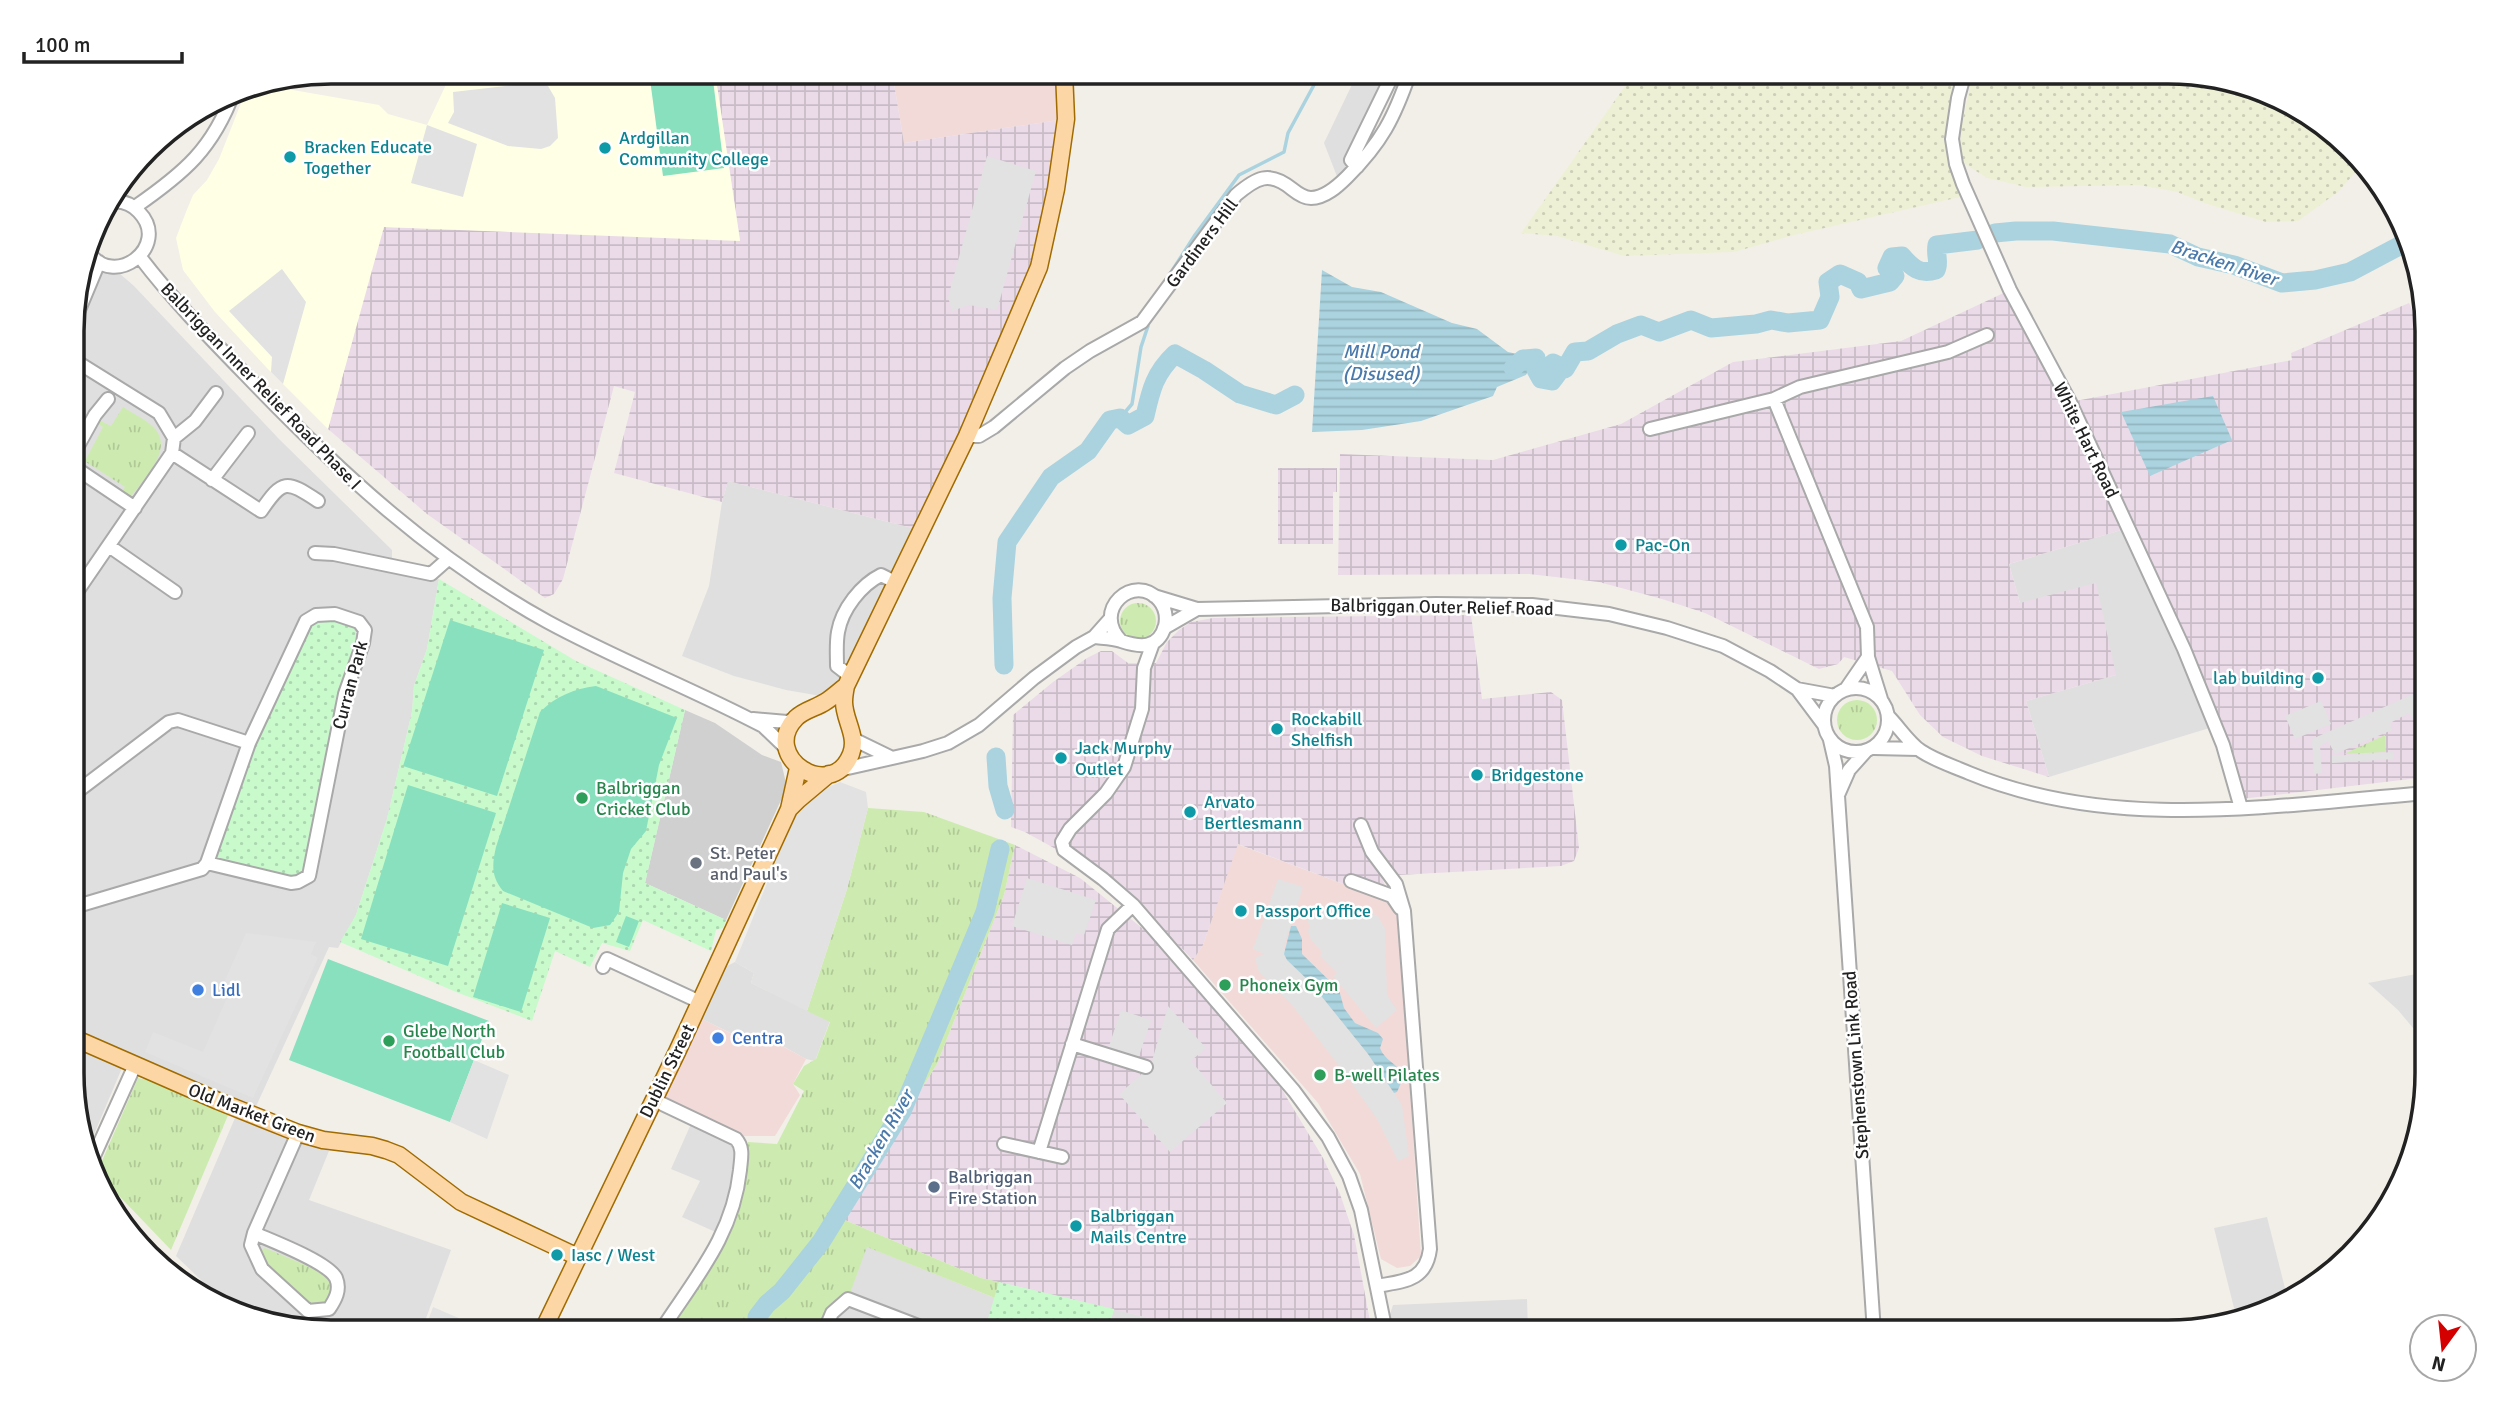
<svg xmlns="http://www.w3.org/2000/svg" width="2499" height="1404" font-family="Signika,sans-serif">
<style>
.residential{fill:#e0dfdf}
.commercial{fill:#f2dad9}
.industrial{fill:url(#industrial-grid)}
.education{fill:#ffffe5}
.religious{fill:#d0d0d0}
.farmland{fill:url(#farmland-dots)}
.grass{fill:url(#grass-tufts)}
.park{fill:url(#park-dots)}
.pitch{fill:#88e0be}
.parking{fill:#e2e2e2}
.water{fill:url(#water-rules)}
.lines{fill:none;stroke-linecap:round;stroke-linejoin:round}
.stream{stroke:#aad3df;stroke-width:3.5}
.river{stroke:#aad3df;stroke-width:19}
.minor-casing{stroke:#a9a9a9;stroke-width:16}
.major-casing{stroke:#a06b00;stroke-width:19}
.minor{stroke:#fff;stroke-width:12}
.major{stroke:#fcd6a4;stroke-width:16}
.culture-dot{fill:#0f9aa8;stroke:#fff;stroke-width:2.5}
.leisure-dot{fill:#2e9e5b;stroke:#fff;stroke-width:2.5}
.worship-dot{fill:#6b7280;stroke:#fff;stroke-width:2.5}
.shop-dot{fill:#3f7fe0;stroke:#fff;stroke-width:2.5}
.service-dot{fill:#5c6f8a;stroke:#fff;stroke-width:2.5}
.labels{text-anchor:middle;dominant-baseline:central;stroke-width:5;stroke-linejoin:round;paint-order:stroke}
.culture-label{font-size:18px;fill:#0d838f;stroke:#fff;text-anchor:start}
.street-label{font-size:18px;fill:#222;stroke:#fff}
.leisure-label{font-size:18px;fill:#27864d;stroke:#fff;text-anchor:start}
.worship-label{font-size:18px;fill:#5b616d;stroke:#fff;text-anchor:start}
.shop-label{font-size:18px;fill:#366cbe;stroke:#fff;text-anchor:start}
.service-label{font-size:18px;fill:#4e5e75;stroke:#fff;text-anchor:start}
.water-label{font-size:19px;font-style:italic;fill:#4a7aab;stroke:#fff}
.rim{fill:none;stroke:#222;stroke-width:3.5}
</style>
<defs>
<pattern id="industrial-grid" width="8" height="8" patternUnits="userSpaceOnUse" patternTransform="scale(1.75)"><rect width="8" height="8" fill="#ebdbe8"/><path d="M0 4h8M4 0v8" fill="none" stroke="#c9bcc7"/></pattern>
<pattern id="farmland-dots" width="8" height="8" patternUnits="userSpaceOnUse" patternTransform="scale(1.75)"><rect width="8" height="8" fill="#eef0d5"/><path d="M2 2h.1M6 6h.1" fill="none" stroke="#ccceb7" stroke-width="1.8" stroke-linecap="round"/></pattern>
<pattern id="grass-tufts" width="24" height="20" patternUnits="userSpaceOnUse" patternTransform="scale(1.75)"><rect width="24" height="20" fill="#cdebb0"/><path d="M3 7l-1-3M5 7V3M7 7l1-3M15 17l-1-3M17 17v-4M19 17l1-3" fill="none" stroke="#b0c997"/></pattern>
<pattern id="park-dots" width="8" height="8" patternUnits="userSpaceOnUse" patternTransform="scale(1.75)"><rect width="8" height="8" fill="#c8facc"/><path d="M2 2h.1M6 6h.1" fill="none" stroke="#acd6af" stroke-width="1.8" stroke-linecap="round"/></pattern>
<pattern id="water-rules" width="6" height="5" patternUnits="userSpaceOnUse" patternTransform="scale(1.75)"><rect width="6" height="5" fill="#aad3df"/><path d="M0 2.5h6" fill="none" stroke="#92b5bf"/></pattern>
</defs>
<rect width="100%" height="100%" fill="#f2efe9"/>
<path class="residential" d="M398,72H482L450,76Z
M1358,72H1401L1391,97L1360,152L1338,179L1324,143Z
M89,247L134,286L279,439L392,550V569L439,579L427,649L414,686L412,712L387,819L356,915L338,948L329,947L252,1115L135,1065L74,1030V298Z
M728,481L920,530L846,686L821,696L786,690L734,676L682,656L709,586L722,502Z
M2128,528L2216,726L2049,777L2026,701L2116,675L2020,603L2009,564Z
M735,962L754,973L751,983L830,1021L815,1061L806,1059L761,1034L755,1045L700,1018L723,968Z
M2427,972V1053L2413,1028L2398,1010L2368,983Z
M74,1048L122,1068L89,1146L74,1106Z
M235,1118L329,1151L309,1200L451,1250L421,1332H331L226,1304L176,1256Z
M691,1124L735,1145V1183L720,1234L682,1217L700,1181L671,1169Z
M2267,1217L2288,1300L2236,1316L2214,1228Z
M866,1246L995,1298L984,1332H824L848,1299Z
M1527,1299L1528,1332H1392L1390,1314L1393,1305Z
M1114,1309L1206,1332H1107Z"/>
<path class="commercial" d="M892,72H1064L1066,119L904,143Z
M1237,844L1383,899L1395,910L1399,920L1421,1256L1410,1266L1397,1268L1381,1259L1360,1174L1318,1103L1193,960L1203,945Z
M700,1018L754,1045L760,1034L806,1059L793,1084L800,1095L775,1136H740L662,1099Z"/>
<path class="industrial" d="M715,72H892L904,143L1066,119L1048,233L920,530L728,481L722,502L614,473L635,392L614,386L563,579L554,594L545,598L427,514L328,429L383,227L740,240Z
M2010,290L2070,402L2292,360L2291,353L2409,303L2416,318L2427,320V777L2241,799L2128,528L2009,564L2020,603L2096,583L2116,675L2026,701L2049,777L1982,756L1943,737L1920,715L1892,671L1844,657L1838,664L1819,669L1705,613L1662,599L1599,582L1529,574L1338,575L1340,454L1493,460L1621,424L1733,362L1901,341Z
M1278,468H1337V492H1333V544H1278Z
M1471,615L1482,699L1551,692L1562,700L1579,848L1574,861L1561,866L1381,876L1395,910L1383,899L1238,844L1203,945L1193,960L1119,884L1025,832L1011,827L1013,715L1053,682L1087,658L1101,651H1112L1128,663H1156L1167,642L1179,630L1191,622L1213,618Z
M1015,845L1080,878L1147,932L1278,1083L1323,1158L1340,1194L1354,1235L1372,1332H1208L981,1278L840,1218L937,1064L1004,895Z"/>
<path class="education" d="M482,72H715L740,241L384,227L328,429L266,367L215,312L183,270L176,238L186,212L193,195L207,180L219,159L247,88L264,85L379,105L388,114L427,125L450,76Z"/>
<path class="religious" d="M685,710L715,723L762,755L781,762L787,787L726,920L645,883Z"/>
<path class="farmland" d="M1635,72H1965L1952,139L1969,195L1794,235L1734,252L1624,256L1557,236L1521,233Z
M1973,72H2168L2297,106L2361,166L2338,192L2298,221L2266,222L2207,204L2177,192L2139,185L2026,187L1987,178L1965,164L1960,150L1961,129Z"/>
<path class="grass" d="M123,407C132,413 143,418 151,425C178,447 143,479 130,498L121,495L125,487L86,462L82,467L76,460L78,455L86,459L103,427L96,422L99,420L111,426Z
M1120 621a18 18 0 1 1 36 0a18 18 0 1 1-36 0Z
M1837 720a20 20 0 1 1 40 0a20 20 0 1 1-40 0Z
M2385,735L2386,752L2344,754Z
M868,808L924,812L1015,845L1004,895L937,1064L840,1218L981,1278L999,1282L995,1298L867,1247L848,1299L824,1332H665C686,1300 725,1252 737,1217C743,1197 747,1163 748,1142L777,1144L804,1091L793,1084L804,1066L816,1059L830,1022L807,1011L847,889Z
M138,1078L148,1080L229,1113L171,1250L100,1176L98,1170Z
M265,1248L305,1265L329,1278L334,1292L325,1306L308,1305L261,1259L260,1251Z"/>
<path class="park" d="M439,579L576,661L685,710L645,883L726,920L723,928L716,930L711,951L643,920L630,951L602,943L590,967L555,951L532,1021L456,992L340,942L356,915L387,819L412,712L414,686L427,649Z
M314,621C333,620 358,618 358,643L304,872L292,878L222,860L216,855L255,740L304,632Z
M999,1282L1114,1309L1108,1332H984Z"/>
<path class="pitch" d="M649,72H712L724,168L663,176Z
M450,620L544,650L497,796L403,766Z
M596,686L677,718L659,765L646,831L631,849L623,873L619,912L610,925L593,928L503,891C491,876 492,865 496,847L540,712C556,696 574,689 596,686Z
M408,785L496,813L448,966L361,939Z
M502,903L550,918L521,1012L473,997Z
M626,916L639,921L629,947L616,942Z
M328,959L489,1021L450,1122L289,1060Z"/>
<path class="parking" d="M540,82L548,86L555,98L558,138L550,146L541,149L508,146L448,123L454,112L453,92Z
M427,125L477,144L463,197L411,183Z
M987,156L1036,171L997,310L969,305L952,311L948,297Z
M282,269L306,302L283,384L271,372L272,357L229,311Z
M2427,688V715L2413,719L2409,713L2390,723L2392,730L2335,754L2328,741L2320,746L2322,773L2314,774L2312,739Z
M2321,701L2331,724L2295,739L2285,716Z
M2393,752L2394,759L2332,763V756Z
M840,782L866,792L868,808L847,889L807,1011L751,983L754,973L735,962L780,851L801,805L817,792Z
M1027,878L1096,900L1084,935L1076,933L1072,945L1012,926Z
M1278,879L1303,887L1284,946L1287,960L1310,982L1368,1054L1402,1105L1409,1156L1398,1161L1377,1119L1343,1071L1292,1005L1259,972L1255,958L1264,954L1253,949Z
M1339,900L1378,916L1385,929L1387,995L1397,1010L1376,1028L1333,976L1337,973L1320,956L1322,952L1311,940L1308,931L1310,925L1307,921L1324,906L1330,911Z
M246,933L316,942L311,954L318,958L253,1098L145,1052L153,1032L203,1052L230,991L222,987Z
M1168,1006L1206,1048L1191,1061L1227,1103L1170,1152L1119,1094L1153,1064L1152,1061Z
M1121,1010L1151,1020L1138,1059L1108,1049Z
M474,1060L509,1075L487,1139L450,1122Z
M433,1307L470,1323L466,1332H424Z"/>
<path class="water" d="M1322,270L1352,287L1381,292L1452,323L1477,329L1508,352L1536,358L1526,375L1497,387L1493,396L1421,421L1362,430L1312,432Z
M2213,396L2232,440L2150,476L2121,412Z
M1291,926H1296L1302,939V954L1339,990L1344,1008L1355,1023L1378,1033L1383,1039L1380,1048C1385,1061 1397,1063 1404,1076L1397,1092L1394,1093L1368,1054L1310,982L1287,960L1284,954Z"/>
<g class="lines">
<path class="stream" d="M1170,274L1195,235L1239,175L1284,152L1288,133L1321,72
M1120,418L1132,404L1141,347L1148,326L1147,322"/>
<path class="river" d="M1995,233L2016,231H2053L2170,244L2198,257L2234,265L2282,283L2315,280L2350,272L2403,244
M1513,368L1523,359L1536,358V370L1541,379L1552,381L1558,373L1553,363L1565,369L1575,352L1588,351L1617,334L1641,325L1659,332L1691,320L1711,328L1756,324L1771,320L1788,323L1820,320L1830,297L1828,282L1840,274L1858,282L1861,289L1890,282L1895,276L1887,268L1892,257L1902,256C1912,268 1920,275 1936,270C1940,263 1935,254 1937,245L1978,240
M1004,665L1002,598L1007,542L1051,477L1088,451L1110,420L1120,418L1128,425L1145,416C1151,389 1155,373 1175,354L1204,370L1240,394L1276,405L1295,395
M996,757L998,786L1005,810
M757,1332V1317L767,1304L782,1291L821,1242L902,1111L985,912L1000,849"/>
<defs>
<path id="minor" d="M1965,72L1958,98L1952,139L1956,164L1963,184L2010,290L2070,402L2184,649L2223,745L2241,808
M1357,167L1351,160L1393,74
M135,207C184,173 213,149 234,91
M88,251C113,291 172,246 139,212C131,203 121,200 109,202
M140,257C172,299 209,337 246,375C337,470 432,558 548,622C618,660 693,689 763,726L787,749
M74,322L99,262
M74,360L159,413L174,438L172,453L74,596
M1774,399L1800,387L1948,352L1987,335
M1650,429L1774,399L1867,627L1868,657L1881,699
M967,436H979L994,427L1065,368L1090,351L1142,322L1236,195C1256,178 1269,170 1292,189C1297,193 1304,198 1311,198C1325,198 1338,186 1347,177C1382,142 1394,118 1410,72
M174,438L195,421L216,393
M74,453L95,415L108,399
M172,453L261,511C283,479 286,480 318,501
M74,463L77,469L135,508
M212,480L248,433
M109,546L175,592
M315,553L334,554L431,574L448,559
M1154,596L1197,609L1436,604L1532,605L1609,614L1667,628L1723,646L1770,671L1797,689L1824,725
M335,614L359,622L365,630L363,643L345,694L309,876L298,882L291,883L207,863L249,743L306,621L316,615Z
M1164,628L1197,609
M1094,637C1102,638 1113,638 1121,641C1139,647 1158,650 1165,626C1167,617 1165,607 1159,600C1134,572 1091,610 1121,641
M1153,643L1144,668L1142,709L1124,767L1106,793L1070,829L1062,842L1064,850L1103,879L1133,905L1294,1091L1328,1137L1349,1176L1361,1210L1386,1332
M850,676L837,666C837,655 836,643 838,632C842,609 861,585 881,575L895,582
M1824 720a32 32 0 1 1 64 0a32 32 0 1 1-64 0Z
M1797,689L1835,696
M1846,689L1868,657
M1888,716C1899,727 1909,743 1921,751C1936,761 1953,766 1969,773C2114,833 2276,805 2427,793
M753,719L787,722L795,719
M853,739L890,757
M1830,740L1836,766L1874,1332
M1874,748L1918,749
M839,770L923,751L948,743L979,725L1034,678L1076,647L1094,637L1110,619
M74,794L169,722L178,720L249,743
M1838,795L1849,770L1866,751
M1361,825L1372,852L1396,884L1404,911L1430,1249C1426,1281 1404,1281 1377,1286
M1351,881L1392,896L1400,908
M74,907L202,869L207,863
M603,967L607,959L700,1002
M1072,1044L1146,1067
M654,1100L736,1139C744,1148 741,1158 740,1170C733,1236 695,1278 660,1332
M1004,1144L1062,1157
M1039,1152L1108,929L1133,905
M93,1158L135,1065
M254,1233C272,1241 328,1262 336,1278C341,1290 335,1300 329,1309L308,1311L262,1269L251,1245L254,1233L298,1133
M824,1332L832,1313L848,1299L934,1332"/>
<path id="major" d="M846,686C839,691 832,698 825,702C816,708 804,710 796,718C759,756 831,804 851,754C858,736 844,720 844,702C844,697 845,691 846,686L967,436L1039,267L1056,189L1066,119L1064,72
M789,809L798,800L829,774
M74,1038L218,1101L298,1133L323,1140L372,1146L386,1150L399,1155L461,1202L578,1257
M542,1332L677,1052L789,809L798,768"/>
</defs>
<use href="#minor" class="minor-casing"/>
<use href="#major" class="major-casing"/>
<use href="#minor" class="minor"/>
<use href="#major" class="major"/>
</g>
<g class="culture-dot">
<circle cx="605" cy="148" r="7"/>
<circle cx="290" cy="157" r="7"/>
<circle cx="1621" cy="545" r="7"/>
<circle cx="2318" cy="678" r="7"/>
<circle cx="1277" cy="729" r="7"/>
<circle cx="1061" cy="758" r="7"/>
<circle cx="1477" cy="775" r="7"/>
<circle cx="1190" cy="812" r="7"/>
<circle cx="1241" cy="911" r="7"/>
<circle cx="1076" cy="1226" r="7"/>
<circle cx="557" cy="1255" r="7"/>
</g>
<g class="leisure-dot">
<circle cx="582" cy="798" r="7"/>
<circle cx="1225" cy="985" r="7"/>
<circle cx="389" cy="1041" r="7"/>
<circle cx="1320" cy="1075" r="7"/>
</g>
<circle class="worship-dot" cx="696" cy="863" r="7"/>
<g class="shop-dot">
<circle cx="198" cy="990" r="7"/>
<circle cx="718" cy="1038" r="7"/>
</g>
<circle class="service-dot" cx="934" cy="1187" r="7"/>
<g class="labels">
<g class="culture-label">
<text x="619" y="138">Ardgillan<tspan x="619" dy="21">Community College</tspan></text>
<text x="304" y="147">Bracken Educate<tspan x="304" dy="21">Together</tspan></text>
<text x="1635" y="545">Pac-On</text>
<text x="2304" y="678" text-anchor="end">lab building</text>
<text x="1291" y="719">Rockabill<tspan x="1291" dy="21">Shelfish</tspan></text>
<text x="1075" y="748">Jack Murphy<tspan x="1075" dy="21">Outlet</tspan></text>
<text x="1491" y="775">Bridgestone</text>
<text x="1204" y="802">Arvato<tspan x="1204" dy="21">Bertlesmann</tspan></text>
<text x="1255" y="911">Passport Office</text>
<text x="1090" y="1216">Balbriggan<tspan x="1090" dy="21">Mails Centre</tspan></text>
<text x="571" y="1255">Iasc / West</text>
</g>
<g class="street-label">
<text transform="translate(1202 243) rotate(-53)">Gardiners Hill</text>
<text transform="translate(261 386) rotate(46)">Balbriggan Inner Relief Road Phase I</text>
<text transform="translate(2086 440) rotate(64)">White Hart Road</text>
<text transform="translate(1442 607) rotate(1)">Balbriggan Outer Relief Road</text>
<text transform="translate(350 685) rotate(-75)">Curran Park</text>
<text transform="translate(1856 1065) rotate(-94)">Stephenstown Link Road</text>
<text transform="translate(667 1071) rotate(-64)">Dublin Street</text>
<text transform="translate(252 1113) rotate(21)">Old Market Green</text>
</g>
<g class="leisure-label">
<text x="596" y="788">Balbriggan<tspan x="596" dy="21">Cricket Club</tspan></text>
<text x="1239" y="985">Phoneix Gym</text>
<text x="403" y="1031">Glebe North<tspan x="403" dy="21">Football Club</tspan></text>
<text x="1334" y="1075">B-well Pilates</text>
</g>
<g class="worship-label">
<text x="710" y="853">St. Peter<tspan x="710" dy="21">and Paul's</tspan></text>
</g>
<g class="shop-label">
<text x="212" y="990">Lidl</text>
<text x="732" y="1038">Centra</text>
</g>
<g class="service-label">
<text x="948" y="1177">Balbriggan<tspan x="948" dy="21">Fire Station</tspan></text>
</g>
<g class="water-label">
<text transform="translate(2224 263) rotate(18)">Bracken River</text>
<text x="1381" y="352">Mill Pond<tspan x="1381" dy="22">(Disused)</tspan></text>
<text transform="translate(881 1140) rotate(-60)">Bracken River</text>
</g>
</g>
<path d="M0 0H2499V1404H0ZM331 84H2168A247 247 0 0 1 2415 331V1073A247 247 0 0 1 2168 1320H331A247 247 0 0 1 84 1073V331A247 247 0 0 1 331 84Z" fill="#fff" fill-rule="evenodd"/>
<path class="rim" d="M331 84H2168A247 247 0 0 1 2415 331V1073A247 247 0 0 1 2168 1320H331A247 247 0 0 1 84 1073V331A247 247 0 0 1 331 84Z"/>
<g transform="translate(2443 1348) rotate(195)"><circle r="33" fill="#ffffff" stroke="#a7a7a7" stroke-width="2"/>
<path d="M0-5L12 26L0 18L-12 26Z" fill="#d40000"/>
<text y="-10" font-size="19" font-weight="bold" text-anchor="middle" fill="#222222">N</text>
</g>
<path d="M24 52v10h158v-10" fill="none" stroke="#222222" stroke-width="3.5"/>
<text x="35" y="52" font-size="21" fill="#222222" stroke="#ffffff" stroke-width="5" paint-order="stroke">100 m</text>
</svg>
